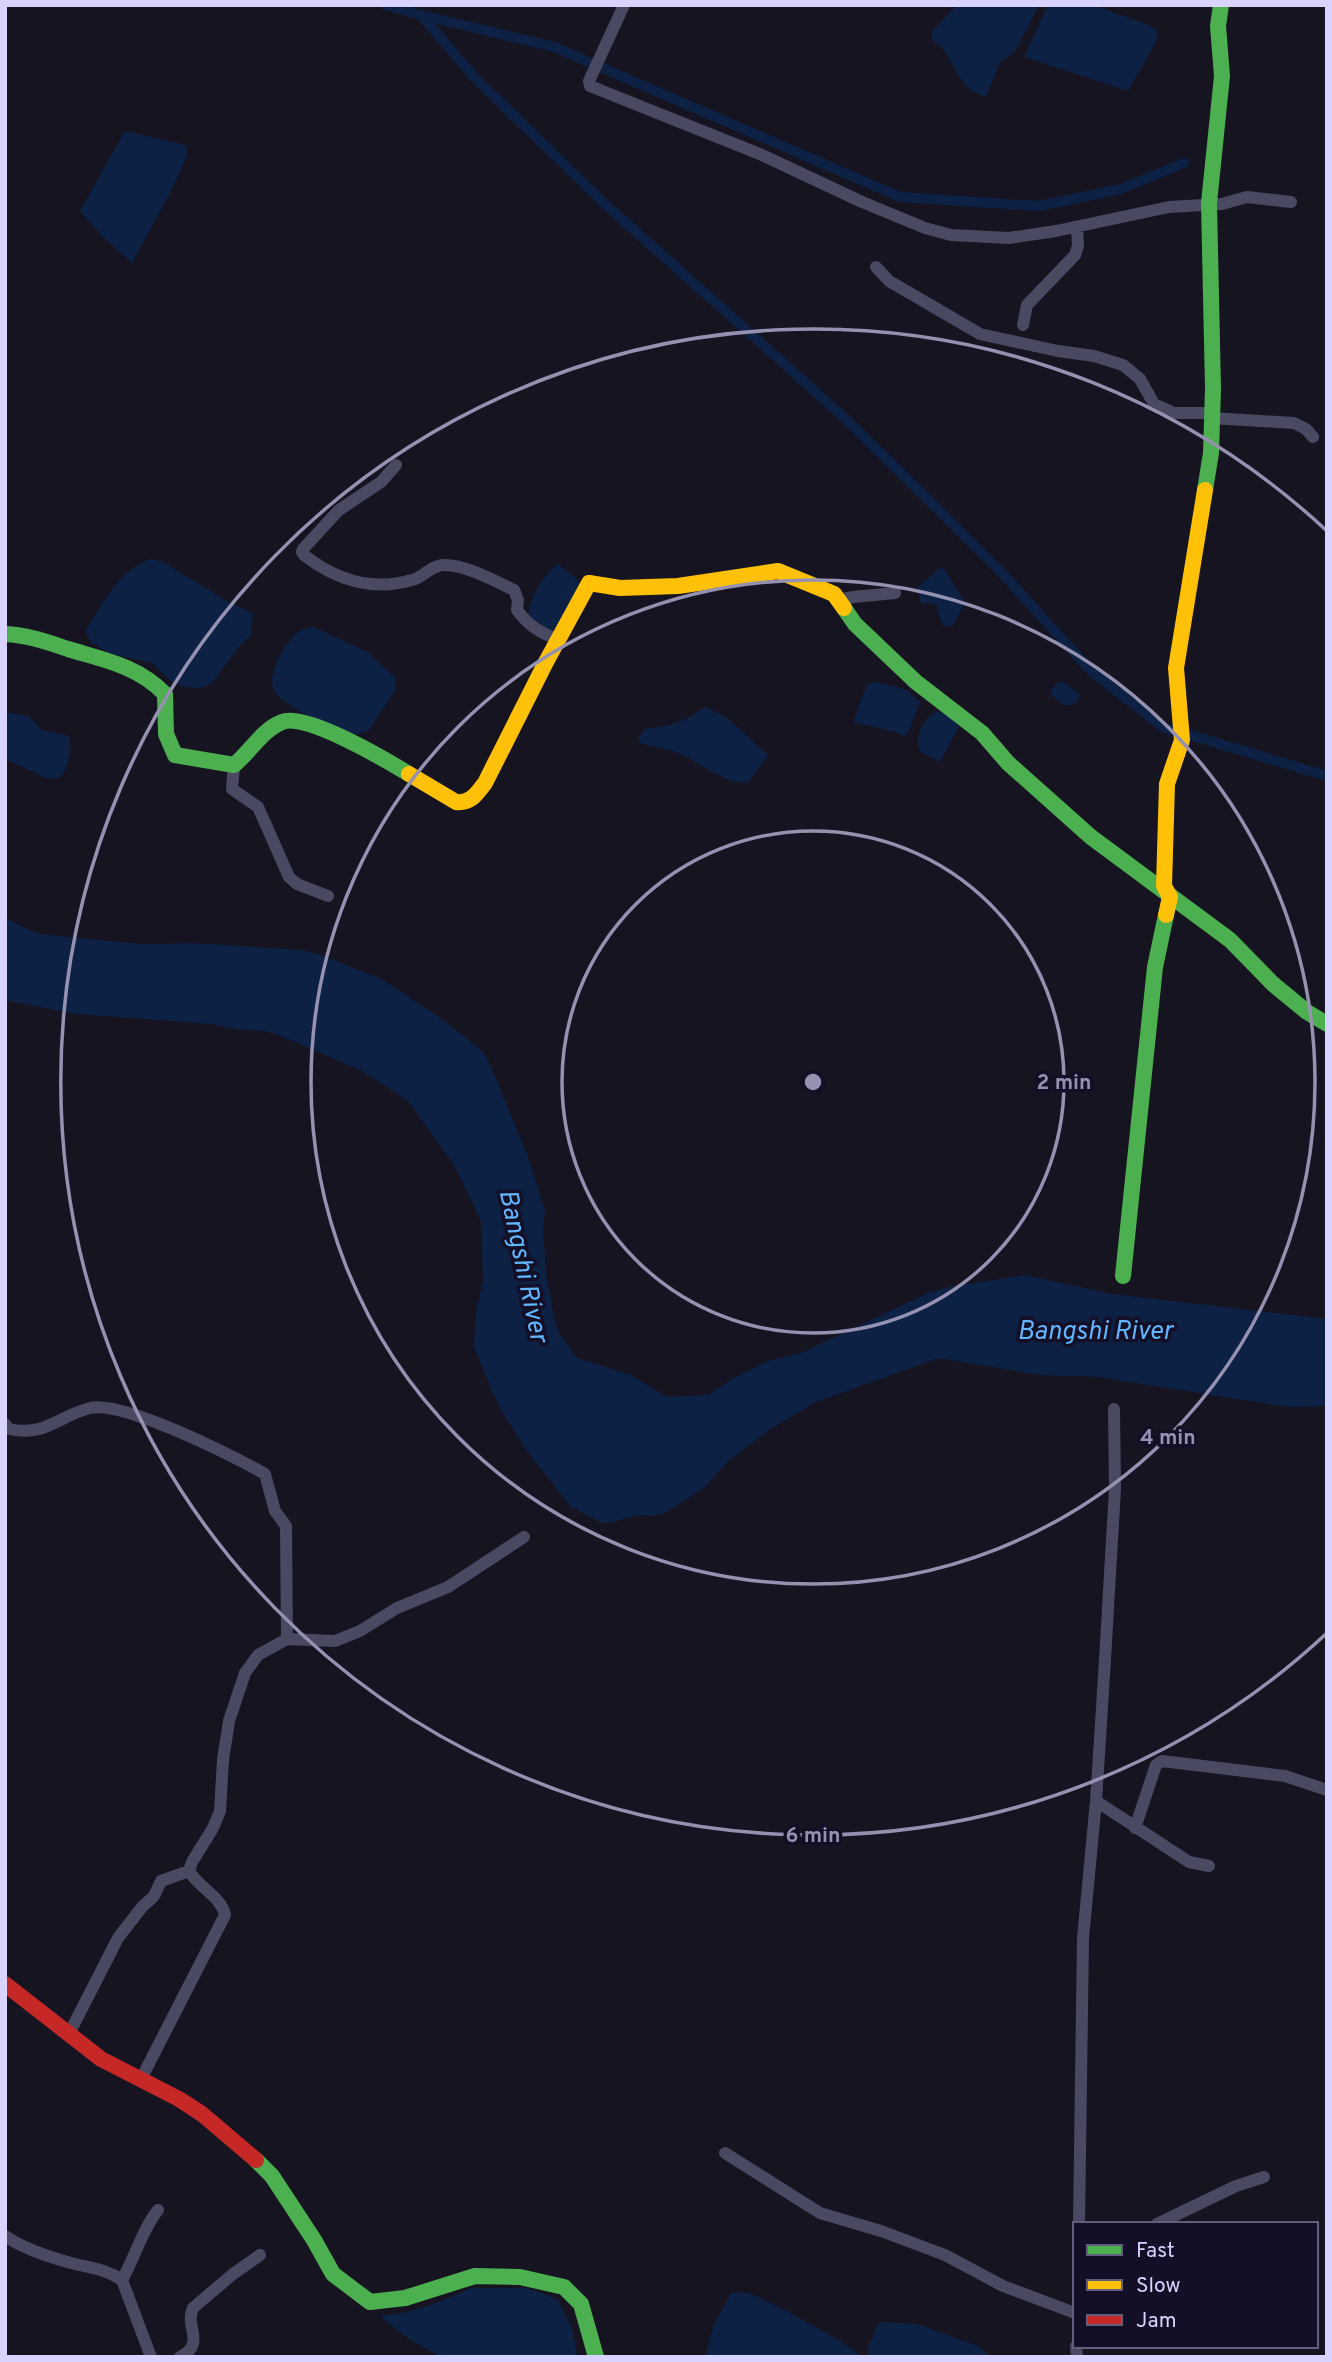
<svg xmlns="http://www.w3.org/2000/svg" width="1332" height="2362" font-family="Overpass,sans-serif">
<style>
.water{fill:#0d2144}
.lines{fill:none;stroke-linecap:round;stroke-linejoin:round}
.canal{stroke:#0d2144;stroke-width:10}
.street{stroke:#4a4962;stroke-width:12}
.fast{stroke:#4caf50;stroke-width:16}
.slow{stroke:#ffc107;stroke-width:16}
.jam{stroke:#c62828;stroke-width:16}
.ring{fill:none;stroke:#9591b1;stroke-width:3.5}
.labels{text-anchor:middle;dominant-baseline:central;stroke-width:7;stroke-linejoin:round;paint-order:stroke}
.water-label{font-size:26px;font-style:italic;fill:#62b6ff;stroke:#130f26}
.centre{fill:#9591b1;stroke:#130f26;stroke-width:3.5}
.ring-label{font-size:21px;text-anchor:middle;font-weight:bold;fill:#9591b1;stroke:#130f26;stroke-width:7;stroke-linejoin:round;paint-order:stroke}
</style>
<rect width="100%" height="100%" fill="#161421"/>
<path class="water" d="M957,5H1039L1015,52L1000,62L986,97C955,87 958,65 941,47C938,44 935,42 932,40V31Z
M1048,5H1093L1149,25L1156,29L1157,40L1128,91L1024,57Z
M125,131L185,145L188,154L169,195L132,263L104,238L80,211Z
M150,559L161,561L230,603L253,613L251,635L238,648L211,684L199,688L184,687L173,683L152,663L111,654L92,643L85,632C103,604 117,572 150,559Z
M558,564L579,581L581,585L558,630H548L528,616C530,597 543,575 558,564Z
M940,568L944,569L965,602L953,626H943L936,604L921,603L917,588Z
M313,627L368,652L396,679L395,691L368,731C362,732 353,736 347,735C333,732 285,704 276,694C263,678 286,642 298,632C302,629 308,628 313,627Z
M1063,681L1080,695C1075,712 1060,705 1051,694V690L1057,683Z
M877,682L906,690L920,702L908,733L904,736L892,731L853,722L867,684Z
M705,707L726,717L768,755L748,783C726,784 702,765 683,755C670,749 654,747 640,743L638,738L646,728C669,728 687,720 705,707Z
M938,711L956,719L959,727L940,762L919,751C916,732 922,719 938,711Z
M5,712L28,716L42,730L69,736C72,750 69,766 60,778H46L5,759Z
M5,916L11,921L38,934L141,944L192,943L302,950L324,956L381,979L396,988L443,1020L481,1050L488,1060L527,1154L545,1211L543,1231L547,1283L551,1297L554,1320L560,1334L577,1358L631,1375L667,1397L708,1395L732,1379L768,1361L801,1353L928,1293L948,1287L1025,1275L1112,1294L1327,1319V1406L1288,1407L1098,1377L1040,1375L945,1359H936L816,1402L766,1432L729,1461L704,1488L667,1512L655,1516L638,1515L610,1523H602L571,1507L527,1451L501,1410L492,1391L474,1347L476,1313L483,1281L481,1221L454,1165L408,1101L362,1071L279,1035L264,1031L235,1029L212,1024L76,1014L5,1000Z
M471,2288H527L557,2299L573,2331L577,2357H441L409,2339L380,2316C414,2313 441,2302 471,2288Z
M731,2293C736,2293 743,2292 748,2293C763,2297 853,2346 862,2357H705L714,2325Z
M879,2322L917,2324L978,2346L992,2357H867L868,2348Z"/>
<g class="lines">
<path class="canal" d="M386,5L421,15L475,78L605,204L847,420L1001,572L1091,671L1163,727L1327,776
M421,15L554,47L900,197L1039,206L1121,189L1184,163"/>
<path class="street" d="M624,5L589,81L590,86L762,155L862,202L925,228L951,235L1009,238L1056,231L1169,207L1222,204L1247,197L1291,202
M876,267L889,281L980,334L1058,351L1094,356L1123,365L1140,379L1154,404L1174,413H1212
M1023,325L1027,305L1075,255L1078,246L1077,227
M1212,418L1294,423L1306,429L1313,437
M396,465L381,482L339,510L303,549L302,552L304,555C337,581 375,592 415,579C425,575 431,566 443,565C464,564 495,581 514,590L518,600L517,610C527,624 541,634 558,639
M838,600L853,597L895,593
M234,765L232,789L258,807L289,877L297,884L328,896
M5,1424L9,1429C46,1437 58,1416 90,1408C123,1400 233,1456 265,1474L275,1511L286,1526L287,1639
M1096,1801L1189,1862L1209,1866
M1135,1828L1156,1765L1162,1761L1285,1776L1327,1790
M69,2034L118,1938L142,1907L154,1896L161,1881L189,1871
M140,2081L225,1915C221,1896 199,1888 189,1871L192,1862L213,1828L220,1811L223,1760L229,1721L245,1673L258,1655L287,1639L335,1641L360,1631L397,1608L448,1587L524,1537
M725,2153L820,2213L881,2231L945,2255L1003,2286L1075,2313
M1079,2224L1083,1938L1096,1801L1104,1676L1115,1489L1114,1409
M1157,2224L1236,2186L1264,2177
M5,2236C24,2249 49,2257 71,2263C90,2268 106,2269 122,2280L151,2357
M122,2280C135,2257 142,2230 158,2210
M1076,2346L1077,2357
M180,2357C207,2343 184,2328 193,2308L233,2274L260,2255"/>
<path class="fast" d="M1205,490L1211,453L1213,389L1209,203L1222,76L1218,26L1221,5
M844,608L855,624L916,682L982,733L1008,763L1091,837L1230,940L1273,984L1307,1012L1327,1024
M5,634C27,635 47,642 68,649C104,660 138,666 165,694L166,734L175,755L234,765C250,752 262,730 282,722C305,712 386,760 409,774
M1123,1276L1155,967L1166,915
M256,2160L272,2176L314,2240L333,2274L370,2302L405,2298L475,2276L520,2277L564,2287L581,2304L596,2357"/>
<path class="slow" d="M409,774L456,802C471,804 477,793 485,783L546,662L589,583L620,588L678,586L778,571L834,594L844,608
M1166,915L1170,897L1164,886L1167,784L1182,740L1176,668L1205,490"/>
<path class="jam" d="M5,1984L101,2059L179,2099L202,2114L256,2160"/>
</g>
<g class="ring">
<circle cx="813" cy="1082" r="251"/>
<circle cx="813" cy="1082" r="502"/>
<path d="M1327 1633A753 753 0 1 1 1327 531"/>
</g>
<g class="labels">
<g class="water-label">
<text transform="translate(522 1266) rotate(78)">Bangshi River</text>
<text x="1095" y="1332">Bangshi River</text>
</g>
</g>
<circle cx="813" cy="1082" r="10" class="centre"/>
<g class="ring-label">
<text x="1064" y="1089">2 min</text>
<text x="1168" y="1444">4 min</text>
<text x="813" y="1842">6 min</text>
</g>
<rect width="1332" height="2362" fill="none" stroke="#d9d4ff" stroke-width="14"/>
<rect x="1073" y="2222" width="245" height="126" fill="#130f26" stroke="#625e7d" stroke-width="2"/>
<rect x="1087" y="2245" width="35" height="10" fill="#4caf50" stroke="#625e7d" stroke-width="2"/>
<text x="1136" y="2257" font-size="21" fill="#d9d4ff">Fast</text>
<rect x="1087" y="2280" width="35" height="10" fill="#ffc107" stroke="#625e7d" stroke-width="2"/>
<text x="1136" y="2292" font-size="21" fill="#d9d4ff">Slow</text>
<rect x="1087" y="2315" width="35" height="10" fill="#c62828" stroke="#625e7d" stroke-width="2"/>
<text x="1136" y="2327" font-size="21" fill="#d9d4ff">Jam</text>
</svg>
